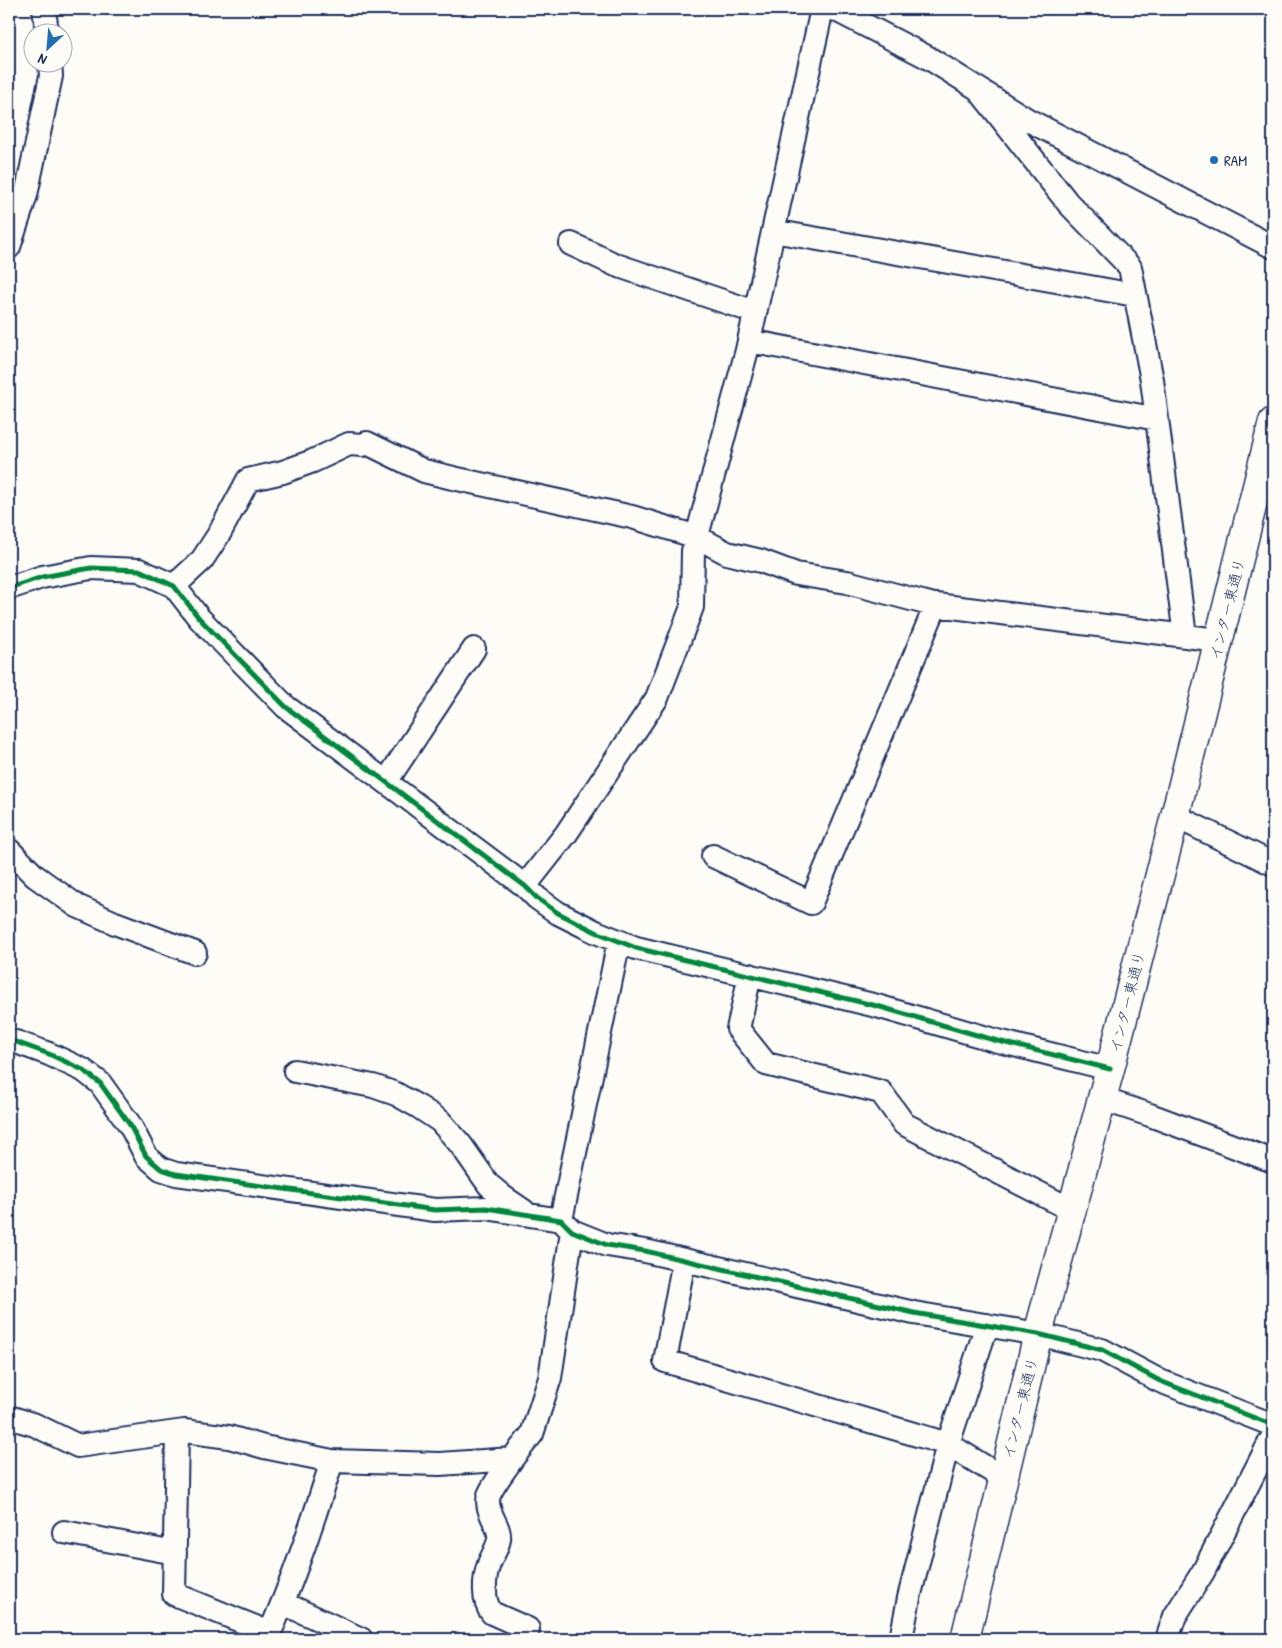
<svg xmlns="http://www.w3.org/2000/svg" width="1282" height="1648" font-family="'Patrick Hand','Klee One',sans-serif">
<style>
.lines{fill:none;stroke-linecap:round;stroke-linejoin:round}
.street-casing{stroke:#1b2f5e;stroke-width:26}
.primary-casing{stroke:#1b2f5e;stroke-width:31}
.street{stroke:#fdfcf7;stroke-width:22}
.primary{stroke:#fdfcf7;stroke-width:28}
.cycleway-casing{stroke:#fdfcf7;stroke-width:8}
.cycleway{stroke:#00873e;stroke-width:5}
.poi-dot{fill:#1f6fb2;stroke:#fdfcf7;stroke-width:2}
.labels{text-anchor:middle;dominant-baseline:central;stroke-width:4;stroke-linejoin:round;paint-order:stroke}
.poi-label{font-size:15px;fill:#1b2f5e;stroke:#fdfcf7;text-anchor:start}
.street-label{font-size:15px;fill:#1b2f5e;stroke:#fdfcf7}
</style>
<rect width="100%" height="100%" fill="#fdfcf7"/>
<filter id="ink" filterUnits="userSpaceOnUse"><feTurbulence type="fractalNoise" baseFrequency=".02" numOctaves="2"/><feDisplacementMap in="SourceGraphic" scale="10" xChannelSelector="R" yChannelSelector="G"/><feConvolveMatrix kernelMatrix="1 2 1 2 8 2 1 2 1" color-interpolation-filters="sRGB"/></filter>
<g filter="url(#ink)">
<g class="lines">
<defs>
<path id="street" d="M44,9L47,32
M834,9L927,57L1028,120L1273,247
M978,89L1068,203L1130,267L1152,380L1185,636
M773,231L1135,295
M571,244L616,265L755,312
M9,247L26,195L51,76L50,62
M749,341L1157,419
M174,586L202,560L219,534L248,480L283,472L313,461L349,444L363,445L367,443L424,471L453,478L632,517L697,537L727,553L761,561L796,574L847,582L937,606
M9,588L42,577L91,568L139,570L174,586L199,618L286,707L525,886L537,898L558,913L596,932L636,948L877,1006L994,1040L1110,1069
M386,782L474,649
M1175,816L1273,864
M9,850L35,876L77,906L115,923L195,953
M713,856L811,903L936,605L1210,639L1215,659
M525,886L566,834L657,698L692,607L693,551L747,350L822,9
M750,975L738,1029L766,1064L881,1092L904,1124L1072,1210
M9,1042H16L49,1054L83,1070L100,1083L130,1125L146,1156L161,1169L176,1174L435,1210L486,1208L561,1220L572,1231L607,1245L645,1251L914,1313L1038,1334L1102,1350L1160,1381L1273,1425
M295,1071L373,1086L396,1094L419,1107L440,1121L461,1145L489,1185L502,1196L524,1211
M1102,1099L1150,1115L1273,1161
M561,1220L619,941
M684,1260L665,1361L948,1444L1003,1478
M9,1417L35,1425L78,1446L184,1431L229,1437L264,1447L332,1461L440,1464L512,1459L532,1434L550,1378L572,1231
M177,1433L174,1594L270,1633
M512,1459C505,1470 494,1483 489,1495C484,1512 501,1525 499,1539C498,1547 492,1556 489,1564C484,1577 482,1602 492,1613L528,1629L526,1639
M64,1532L175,1553
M283,1603L361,1639
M267,1639C293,1582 313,1521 332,1461
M901,1639L909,1598L948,1444L987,1325
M1167,1639L1175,1616L1203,1572L1273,1436"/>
<path id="primary" d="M965,1639L1038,1334L1110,1069L1175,816L1273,422"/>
</defs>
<use href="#street" class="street-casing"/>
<use href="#primary" class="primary-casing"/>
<use href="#street" class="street"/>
<use href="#primary" class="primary"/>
<defs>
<path id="cycleway" d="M9,588L42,577L91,568L139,570L174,586L199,618L286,707L525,886L537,898L558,913L596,932L636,948L877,1006L994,1040L1110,1069
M9,1042H16L49,1054L83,1070L100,1083L130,1125L146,1156L161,1169L176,1174L435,1210L486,1208L561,1220L572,1231L607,1245L645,1251L914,1313L1038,1334L1102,1350L1160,1381L1273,1425"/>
</defs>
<use href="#cycleway" class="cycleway-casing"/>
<use href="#cycleway" class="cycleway"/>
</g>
</g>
<circle class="poi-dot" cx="1214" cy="160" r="5"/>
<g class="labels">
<g class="poi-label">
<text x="1224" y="160">RAM</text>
</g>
<g class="street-label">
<text transform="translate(1227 609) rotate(-76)">インター東通り</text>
<text transform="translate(1127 1002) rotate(-76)">インター東通り</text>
<text transform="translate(1020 1408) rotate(-76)">インター東通り</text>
</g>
</g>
<rect width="1282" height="1648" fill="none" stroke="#fdfcf7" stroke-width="30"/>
<rect x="15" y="15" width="1252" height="1618" fill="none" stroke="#1b2f5e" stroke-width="2" filter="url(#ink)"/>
<g transform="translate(48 48) rotate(206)"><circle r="24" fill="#fdfcf7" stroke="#a3aaba"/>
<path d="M0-4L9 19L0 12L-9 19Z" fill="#1f6fb2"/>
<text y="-8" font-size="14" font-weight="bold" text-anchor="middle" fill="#1b2f5e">N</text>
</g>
</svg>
